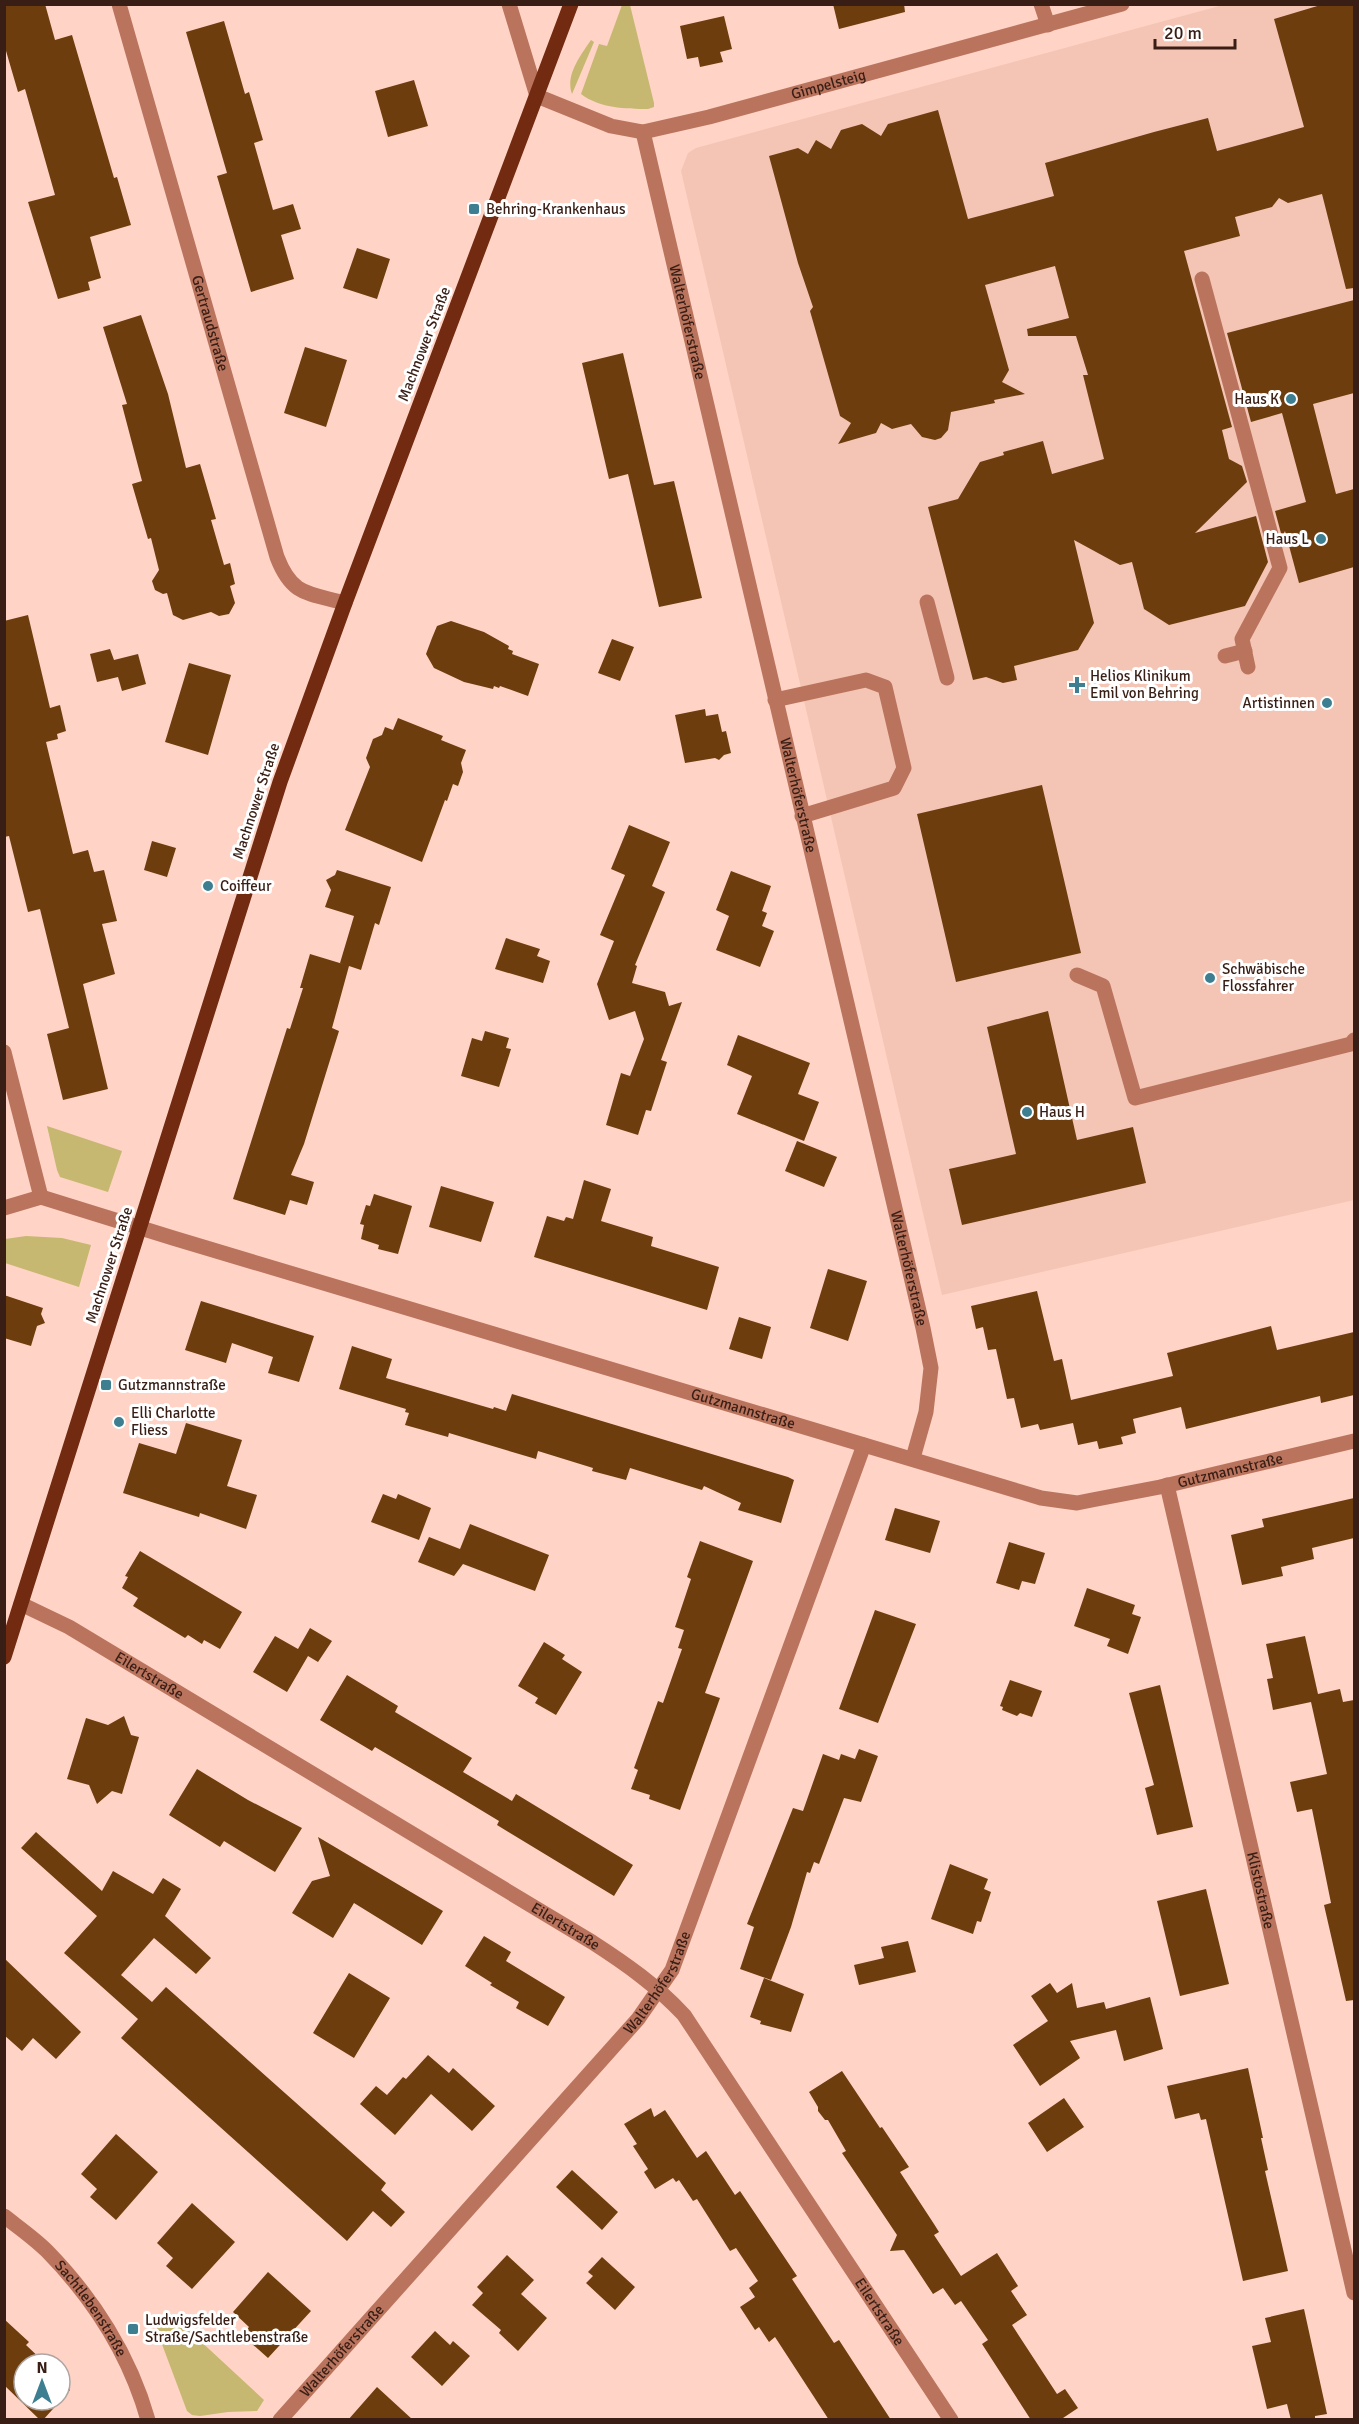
<svg xmlns="http://www.w3.org/2000/svg" width="1359" height="2424" font-family="Signika,sans-serif">
<style>
.built{fill:#f4c5b5}
.green{fill:#c6b870}
.building{fill:#6e3d0e}
.lines{fill:none;stroke-linecap:round;stroke-linejoin:round}
.minor{stroke:#ba745d;stroke-width:15}
.major{stroke:#722b11;stroke-width:15}
.poi-dot{fill:#3d7f91;stroke:#fff;stroke-width:2}
.labels{text-anchor:middle;dominant-baseline:central;stroke-width:6;stroke-linejoin:round;paint-order:stroke}
.street-label{font-size:15px;fill:#381e15;stroke:#fff}
.poi-label{font-size:15px;fill:#381e15;stroke:#fff;text-anchor:start}
</style>
<rect width="100%" height="100%" fill="#ffd3c5"/>
<path class="built" d="M1223,5H1354V1200L942,1295L681,171L688,153L696,148Z"/>
<path class="green" d="M622,5H630L654,103V107L648,109C626,109 599,108 581,94L599,44L607,46Z
M591,40L594,42L572,94C565,75 581,55 591,40Z
M47,1126L122,1151L108,1192L60,1177L57,1170Z
M26,1236L62,1238L91,1245L79,1287L5,1263V1239Z
M170,2313L264,2400L257,2411L228,2412L200,2416L192,2415L187,2411L157,2331V2324Z"/>
<path class="building" d="M4,4H45L55,40L72,35L114,178L117,177L131,225L90,237L101,278L88,282L90,290L58,299L28,202L55,195L25,89L18,92L4,44Z
M833,4H904L905,12L839,29Z
M1324,4H1354V288L1346,289L1322,194L1288,203L1279,198L1272,207L1235,217L1240,236L1184,251L1232,427L1222,430L1229,459L1242,466L1247,482L1195,533L1256,516L1268,562L1245,606L1169,625L1144,609L1132,562L1120,565L1074,540L1094,623L1078,650L1014,666L1017,680L1003,683L986,677L973,680L928,507L958,499L980,462L1004,455L1003,452L1043,441L1052,474L1104,459L1083,375H1088L1076,336H1028L1027,329L1069,318L1055,266L985,285L1009,370L1002,382L1025,394L994,400L995,403L951,412L948,430L941,438L935,440L922,437L911,424L892,429L881,423L876,433L838,444L851,423L840,416L810,311L813,307L798,263L769,156L798,148L808,154L816,140L831,149L841,130L862,124L881,136L888,124L938,110L968,219L1054,196L1045,163L1154,132L1208,118L1217,151L1254,141L1304,127L1274,19Z
M724,16L732,49L720,52L723,62L700,67L698,57L687,59L680,26Z
M224,21L245,94L249,92L263,140L254,143L273,210L293,204L301,229L281,235L294,279L251,292L217,176L227,173L186,32Z
M414,80L428,126L388,137L375,91Z
M357,248L390,259L377,299L343,288Z
M1354,300V393L1313,404L1336,494L1354,489V567L1299,583L1285,531L1282,537L1275,511L1306,502L1282,413L1251,422L1227,333Z
M141,315L168,394L186,468L200,464L216,519L211,520L224,565L230,563L235,584L230,586L235,603L229,614L219,616L211,612L183,620L173,615L167,593L163,594L155,590L152,581L159,570L151,538L148,539L132,484L142,481L122,405L127,404L103,327Z
M305,347L347,360L326,427L284,413Z
M623,353L654,485L674,481L702,598L659,607L628,474L609,479L582,363Z
M28,615L50,708L60,705L66,731L57,734L58,739L46,742L73,854L88,850L94,872L104,870L117,921L102,924L115,974L83,984L108,1089L63,1100L47,1034L69,1028L40,909L28,912L9,836L4,837V621Z
M451,621L484,632L509,646L508,649L513,651L512,654L539,664L528,696L500,686L499,688L494,686L493,689L464,682L434,668L426,654L432,638L437,626Z
M612,639L634,647L620,681L598,673Z
M110,649L114,660L138,654L146,684L122,691L118,677L97,682L90,654Z
M189,663L231,675L208,755L165,742Z
M705,709L706,716L718,714L722,732L726,731L731,753L724,755L719,760L715,758L685,763L675,715Z
M398,718L443,736L441,740L466,750L461,763L463,772L458,786L453,784L447,801L445,800L422,862L345,830L370,767L366,758L373,739L382,735L385,727L393,730Z
M1042,785L1081,953L956,982L917,814Z
M629,825L670,842L652,886L665,892L635,965L637,966L632,983L665,992L669,1006L682,1002L661,1060L667,1062L651,1111L646,1110L638,1135L606,1125L621,1073L630,1076L644,1039L635,1011L609,1020L597,984L614,941L600,935L625,875L611,869Z
M152,841L176,848L167,877L144,870Z
M337,870L391,887L379,925L375,923L361,970L349,966L332,1028L339,1031L304,1144L291,1175L314,1182L307,1205L290,1200L285,1215L233,1199L287,1028L290,1029L303,988H300L310,954L343,964L340,963L354,916L325,907L331,890L326,880L335,875Z
M731,871L771,886L762,911L767,913L762,926L774,931L760,967L716,950L729,916L716,910Z
M506,938L540,949L537,956L550,961L543,983L495,969Z
M1048,1011L1077,1140L1133,1127L1146,1183L962,1225L949,1169L1016,1154L987,1027Z
M485,1031L509,1038L506,1048L511,1049L499,1087L461,1076L472,1038L482,1041Z
M738,1035L810,1063L798,1094L819,1102L804,1141L737,1114L752,1076L727,1065Z
M797,1141L837,1157L824,1187L785,1171Z
M584,1180L611,1189L601,1221L653,1237L651,1246L719,1267L707,1310L534,1257L547,1216L564,1221L566,1217L573,1219Z
M441,1186L494,1202L481,1242L429,1227Z
M374,1194L412,1206L398,1254L378,1249L379,1245L361,1239L364,1225L360,1224L366,1205L370,1206Z
M828,1269L867,1281L848,1341L810,1328Z
M1037,1291L1054,1361L1062,1359L1071,1400L1173,1376L1167,1353L1271,1326L1277,1350L1354,1332V1395L1321,1403L1320,1396L1186,1429L1181,1407L1133,1419L1136,1433L1121,1437L1123,1444L1099,1449L1097,1441L1078,1445L1073,1423L1040,1430L1038,1424L1021,1428L1014,1398L1007,1399L996,1349L988,1350L983,1327L976,1329L971,1306Z
M4,1295L43,1308L41,1314L45,1323L37,1326L31,1346L4,1338Z
M201,1301L314,1336L299,1382L268,1373L273,1357L232,1343L226,1363L185,1350Z
M739,1317L771,1327L762,1359L729,1349Z
M352,1346L392,1359L386,1378L493,1409L494,1407L506,1411L512,1394L788,1477L794,1480L781,1523L738,1510L741,1503L704,1486L702,1490L630,1468L626,1480L592,1471L593,1468L538,1451L536,1459L449,1433L448,1437L405,1425L409,1413L405,1412L406,1409L339,1389Z
M186,1423L242,1440L227,1486L257,1495L246,1529L200,1513L199,1517L123,1493L139,1443L176,1454Z
M383,1494L396,1499L398,1494L431,1508L419,1540L371,1522Z
M1354,1498V1538L1312,1548L1314,1559L1281,1567L1283,1576L1242,1585L1231,1535L1264,1527L1262,1519Z
M895,1508L940,1521L930,1553L885,1540Z
M470,1524L549,1555L535,1591L463,1564L454,1576L418,1562L429,1537L460,1549Z
M700,1541L753,1561L705,1693L720,1698L680,1810L649,1799L650,1795L631,1789L638,1770L634,1768L658,1701L663,1703L682,1649L678,1648L684,1630L675,1627L691,1579L687,1577Z
M1009,1542L1045,1553L1035,1584L1022,1581L1019,1590L996,1583Z
M140,1551L242,1612L220,1649L204,1640L202,1644L188,1635L185,1638L133,1606L138,1598L122,1588L128,1577L125,1576Z
M1087,1588L1135,1605L1132,1614L1141,1617L1128,1654L1107,1646L1110,1639L1074,1626Z
M875,1610L916,1624L878,1723L839,1709Z
M310,1628L332,1641L318,1662L308,1656L287,1692L253,1672L275,1636L298,1649Z
M1305,1636L1318,1694L1340,1689L1343,1702L1354,1700V2000L1346,2001L1324,1905L1331,1903L1312,1809L1297,1812L1290,1782L1327,1774L1311,1702L1273,1710L1267,1679L1273,1678L1266,1644Z
M544,1642L565,1655L562,1659L582,1672L556,1715L535,1703L538,1698L518,1686Z
M347,1675L398,1706L395,1712L472,1758L463,1772L512,1801L516,1794L633,1865L614,1896L497,1825L499,1821L451,1792L375,1747L372,1751L320,1720Z
M1010,1680L1042,1691L1032,1717L1020,1713L1017,1716L1002,1710L1003,1707L1000,1706Z
M1160,1685L1193,1827L1157,1835L1145,1788L1154,1785L1129,1693Z
M124,1716L131,1735L139,1737L122,1794L112,1791L97,1804L89,1785L67,1779L86,1718L108,1725Z
M859,1749L878,1756L861,1802L844,1798L819,1864L814,1862L810,1873L807,1872L791,1927L771,1980L740,1969L754,1927L747,1924L793,1808L803,1811L823,1754L839,1760L841,1754L855,1759Z
M197,1769L248,1800L302,1828L275,1872L224,1841L220,1847L169,1815Z
M36,1832L102,1891L113,1871L153,1894L163,1878L181,1889L165,1916L211,1958L196,1974L154,1938L121,1975L152,2002L166,1987L386,2183L381,2190L405,2212L391,2227L373,2211L347,2241L121,2038L138,2019L64,1953L97,1916L21,1848Z
M318,1837L443,1911L422,1945L354,1903L333,1938L292,1913L312,1881L330,1876Z
M950,1864L988,1879L984,1889L991,1892L981,1922L977,1921L973,1934L931,1919Z
M1206,1889L1229,1984L1180,1996L1157,1901Z
M484,1936L511,1952L506,1961L565,1997L548,2026L516,2008L519,2002L490,1985L492,1983L465,1966Z
M908,1941L916,1972L859,1985L854,1965L884,1958L881,1947Z
M4,1958L81,2032L56,2059L33,2038L22,2051L4,2035Z
M349,1973L390,1998L354,2058L313,2033Z
M764,1978L804,1994L791,2032L760,2024L761,2021L750,2017Z
M1050,1983L1057,1993L1072,1983L1077,2008L1104,2002L1106,2009L1150,1997L1163,2049L1124,2061L1116,2030L1070,2041L1080,2058L1040,2086L1013,2045L1048,2021L1031,1996Z
M428,2055L449,2073L453,2068L495,2106L472,2131L431,2094L395,2135L360,2104L376,2086L387,2095L403,2077L406,2079Z
M1248,2068L1263,2138H1261L1268,2170L1265,2171L1288,2271L1243,2281L1206,2119L1201,2120L1199,2113L1175,2119L1167,2086Z
M842,2071L880,2128L882,2127L909,2167L900,2172L934,2224L939,2232L934,2235L961,2276L997,2253L1018,2286L1011,2291L1027,2315L1012,2325L1057,2394L1065,2389L1078,2408L1060,2420H1031L982,2344L988,2340L961,2301L955,2305L943,2288L933,2294L904,2250L890,2251L897,2235L842,2153L846,2151L828,2120H825L818,2111V2107L809,2092Z
M1064,2098L1084,2127L1047,2152L1028,2123Z
M651,2108L654,2117L665,2110L697,2158L706,2151L735,2195L740,2191L797,2276L792,2279L834,2343L839,2340L891,2420H829L775,2337L769,2342L759,2327L755,2330L740,2307L755,2297L749,2288L758,2281L736,2248L730,2251L697,2199L693,2201L679,2180L676,2182L673,2178L655,2189L644,2172L648,2169L633,2146L637,2144L624,2124Z
M116,2134L158,2172L116,2220L90,2197L97,2189L81,2174Z
M572,2170L618,2212L602,2230L556,2187Z
M192,2203L235,2242L192,2289L166,2266L173,2258L157,2243Z
M507,2255L534,2280L521,2294L547,2318L518,2351L499,2333L501,2330L472,2305L483,2293L477,2287Z
M602,2257L635,2287L615,2310L586,2283L593,2276L588,2272Z
M268,2272L311,2311L268,2358L242,2335L249,2327L233,2312Z
M1304,2309L1327,2414L1315,2416V2420H1291L1287,2404L1267,2409L1252,2346L1271,2342L1265,2318Z
M4,2319L29,2342L26,2345L46,2364H24V2400H60V2380L70,2390L43,2420H40L4,2385Z
M435,2331L450,2345L453,2341L470,2356L442,2386L411,2357Z
M377,2387L413,2420H348Z"/>
<g class="lines">
<g class="minor">
<path id="s1" d="M119,4L277,557C292,596 308,593 345,603"/>
<path id="s2" d="M509,4L537,96L611,126L643,132L709,117L1122,4"/>
<path d="M1041,4L1048,25"/>
<path id="s3" d="M643,132L923,1328L931,1368L926,1412L913,1458"/>
<path d="M1202,279L1280,568L1242,639L1248,667"/>
<path d="M927,602L947,678"/>
<path d="M1225,656L1245,651"/>
<path d="M775,700L866,680L885,687L904,768L894,788L802,816"/>
<path d="M1077,975L1103,986L1135,1098L1351,1044L1354,1040"/>
<path d="M4,1052L41,1197"/>
<path id="s4" d="M4,1208L41,1197L173,1238L1041,1498L1077,1503L1092,1500L1160,1487L1354,1441"/>
<path id="s5" d="M1167,1485L1354,2293"/>
<path id="s6" d="M21,1604L69,1627L592,1942C626,1964 656,1985 684,2015L951,2420"/>
<path id="s7" d="M4,2216C18,2227 34,2238 47,2251C93,2298 130,2356 148,2420"/>
<path id="s8" d="M280,2420L638,2019L672,1970L864,1445"/>
</g>
<path class="major" d="M4,1657L280,782L345,603L571,4"/>
</g>
<g class="poi-dot">
<rect x="468" y="203" width="12" height="12" rx="3"/>
<circle cx="1291" cy="399" r="6"/>
<circle cx="1321" cy="539" r="6"/>
<path d="M1074 676h6v6h6v6h-6v6h-6v-6h-6v-6h6z"/>
<circle cx="1327" cy="703" r="6"/>
<circle cx="208" cy="886" r="6"/>
<circle cx="1210" cy="978" r="6"/>
<circle cx="1027" cy="1112" r="6"/>
<rect x="100" y="1379" width="12" height="12" rx="3"/>
<circle cx="119" cy="1422" r="6"/>
<rect x="127" y="2323" width="12" height="12" rx="3"/>
</g>
<g class="labels">
<g class="street-label">
<text stroke="none"><textPath href="#s2" startOffset="400">Gimpelsteig</textPath></text>
<text stroke="none"><textPath href="#s3" startOffset="195">Walterhöferstraße</textPath></text>
<text stroke="none"><textPath href="#s1" startOffset="332">Gertraudstraße</textPath></text>
<text transform="translate(424 344) rotate(-69)">Machnower Straße</text>
<text stroke="none"><textPath href="#s3" startOffset="681">Walterhöferstraße</textPath></text>
<text transform="translate(256 801) rotate(-72)">Machnower Straße</text>
<text transform="translate(109 1265) rotate(-72)">Machnower Straße</text>
<text stroke="none"><textPath href="#s3" startOffset="1167">Walterhöferstraße</textPath></text>
<text stroke="none"><textPath href="#s4" startOffset="772">Gutzmannstraße</textPath></text>
<text stroke="none"><textPath href="#s4" startOffset="1276">Gutzmannstraße</textPath></text>
<text stroke="none"><textPath href="#s6" startOffset="147">Eilertstraße</textPath></text>
<text stroke="none"><textPath href="#s5" startOffset="416">Klistostraße</textPath></text>
<text stroke="none"><textPath href="#s6" startOffset="633">Eilertstraße</textPath></text>
<text stroke="none"><textPath href="#s8" startOffset="579">Walterhöferstraße</textPath></text>
<text stroke="none"><textPath href="#s7" startOffset="128">Sachtlebenstraße</textPath></text>
<text stroke="none"><textPath href="#s6" startOffset="1137">Eilertstraße</textPath></text>
<text stroke="none"><textPath href="#s8" startOffset="93">Walterhöferstraße</textPath></text>
</g>
<g class="poi-label">
<text x="486" y="209">Behring-Krankenhaus</text>
<text x="1279" y="399" text-anchor="end">Haus K</text>
<text x="1309" y="539" text-anchor="end">Haus L</text>
<text x="1090" y="676">Helios Klinikum<tspan x="1090" dy="17">Emil von Behring</tspan></text>
<text x="1315" y="703" text-anchor="end">Artistinnen</text>
<text x="220" y="886">Coiffeur</text>
<text x="1222" y="969">Schwäbische<tspan x="1222" dy="17">Flossfahrer</tspan></text>
<text x="1039" y="1112">Haus H</text>
<text x="118" y="1385">Gutzmannstraße</text>
<text x="131" y="1413">Elli Charlotte<tspan x="131" dy="17">Fliess</tspan></text>
<text x="145" y="2320">Ludwigsfelder<tspan x="145" dy="17">Straße/Sachtlebenstraße</tspan></text>
</g>
</g>
<rect width="1359" height="2424" fill="none" stroke="#381e15" stroke-width="12"/>
<g transform="translate(42 2382)"><circle r="28" fill="#ffffff" stroke="#afa5a1" stroke-width="1.5"/>
<path d="M0-4.5L10 22L0 15L-10 22Z" fill="#3d7f91"/>
<text y="-9" font-size="16" font-weight="bold" text-anchor="middle" fill="#381e15">N</text>
</g>
<path d="M1155 39v9h80v-9" fill="none" stroke="#381e15" stroke-width="3"/>
<text x="1164" y="39" font-size="18" fill="#381e15" stroke="#ffffff" stroke-width="4.5" paint-order="stroke">20 m</text>
</svg>
